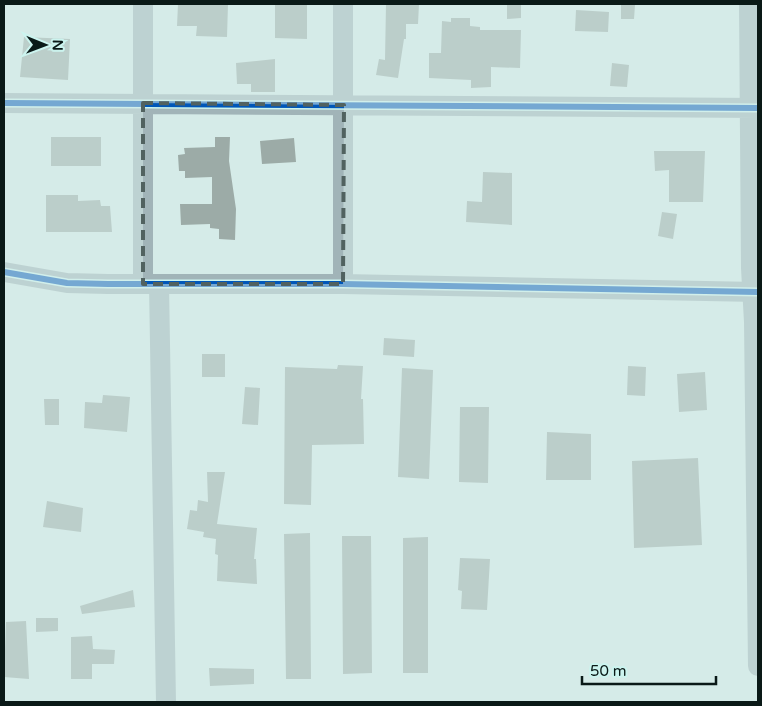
<svg xmlns="http://www.w3.org/2000/svg" width="762" height="706" font-family="'Varela Round',sans-serif">
<style>
.building{fill:#9caba7}
.lines{fill:none;stroke-linecap:round;stroke-linejoin:round}
.street{stroke:#a1b4b8;stroke-width:20}
.cycleway-casing{stroke:#ccf4ef;stroke-width:9}
.cycleway{stroke:#0057b8;stroke-width:6}
.marked{fill:none;stroke:#516260;stroke-width:4;stroke-dasharray:10 6;stroke-linejoin:round}
</style>
<rect width="100%" height="100%" fill="#d5ebe8"/>
<path class="building" d="M178,4H228L227,37L196,36L197,26H177Z
M275,4H307V39L275,38Z
M386,4H419L418,24H406V39H404L398,78L376,75L379,59L385,60Z
M507,4H521V18L507,19Z
M621,5H635L634,19H621Z
M576,10L609,12L608,32L575,31Z
M451,18H470V26L480,27V30H521L520,68L491,67V87L471,88V80L429,78V53H441L442,21L451,22Z
M24,37L70,39L68,80L20,77Z
M275,59V92H251V84H237L236,63Z
M612,63L629,65L627,87L610,86Z
M51,137H101V166H51Z
M215,137H230L229,161L236,209L235,240L219,239V229L210,228V224L181,225L180,204H212V177L185,178V171H179L178,155L185,154L184,148L215,147Z
M294,138L296,162L262,164L260,141Z
M654,151H705L703,202H669V170L655,171Z
M483,172L512,173V225L466,222L467,201L482,202Z
M46,195H78V201L100,200L101,206H110L112,232H46Z
M662,212L677,214L673,239L658,236Z
M384,338L415,340L414,357L383,355Z
M202,354H225V377H202Z
M338,365L363,366L361,399H363L364,444L312,445L311,505L284,504L285,367L337,369Z
M628,366L646,367L645,396L627,395Z
M402,368L433,370L429,479L398,477Z
M705,372L707,410L679,412L677,374Z
M245,387L260,388L258,425L242,424Z
M103,395L130,397L127,432L84,428L85,402L102,403Z
M44,399H59V425H45Z
M460,407H489L488,483L459,482Z
M547,432L591,434V480H546Z
M698,458L702,545L634,548L632,461Z
M207,472H225L217,524L257,528L254,559H256L257,584L217,581L218,555L215,554L216,539L203,537L204,532L187,529L190,510L197,511L198,500L208,502Z
M47,501L83,508L81,532L43,527Z
M310,533L311,679H286L284,534Z
M342,536H371L372,673L343,674Z
M428,537V673H403V538Z
M460,558L490,559L487,610L461,609L462,591L458,590Z
M133,590L135,607L82,614L80,606Z
M36,618H58V631L36,632Z
M26,621L29,679L4,677L6,622Z
M92,636L93,649L115,650L114,664H92V679H71V637Z
M209,668L254,669V684L210,686Z"/>
<g class="lines">
<path class="street" d="M343,4V284
M749,4L751,268L754,322L758,666
M4,103L758,108
M4,272L67,283L108,284H343L758,292
M143,284V4
M159,284L166,702"/>
<defs>
<path id="cycleway" d="M4,103L758,108
M4,272L67,283L108,284H343L758,292"/>
</defs>
<use href="#cycleway" class="cycleway-casing"/>
<use href="#cycleway" class="cycleway"/>
</g>
<path d="M0 0H762V706H0ZM143,103L344,105L343,284H143Z" fill="#d5ebe8" fill-opacity=".55" fill-rule="evenodd"/>
<path class="marked" d="M143,103L344,105L343,284H143Z"/>
<rect width="762" height="706" fill="none" stroke="#0a1917" stroke-width="10"/>
<g transform="translate(45 45) rotate(91)" stroke="#ccf4ef" stroke-width="4" paint-order="stroke">
<path d="M0-4L9 19L0 12L-9 19Z" fill="#0a1917"/>
<text y="-8" font-size="14" font-weight="bold" text-anchor="middle" fill="#0a1917">N</text>
</g>
<path d="M582 676v8h134v-8" fill="none" stroke="#0a1917" stroke-width="2.5"/>
<text x="590" y="676" font-size="15" fill="#0a1917" stroke="#ccf4ef" stroke-width="4" paint-order="stroke">50 m</text>
</svg>
